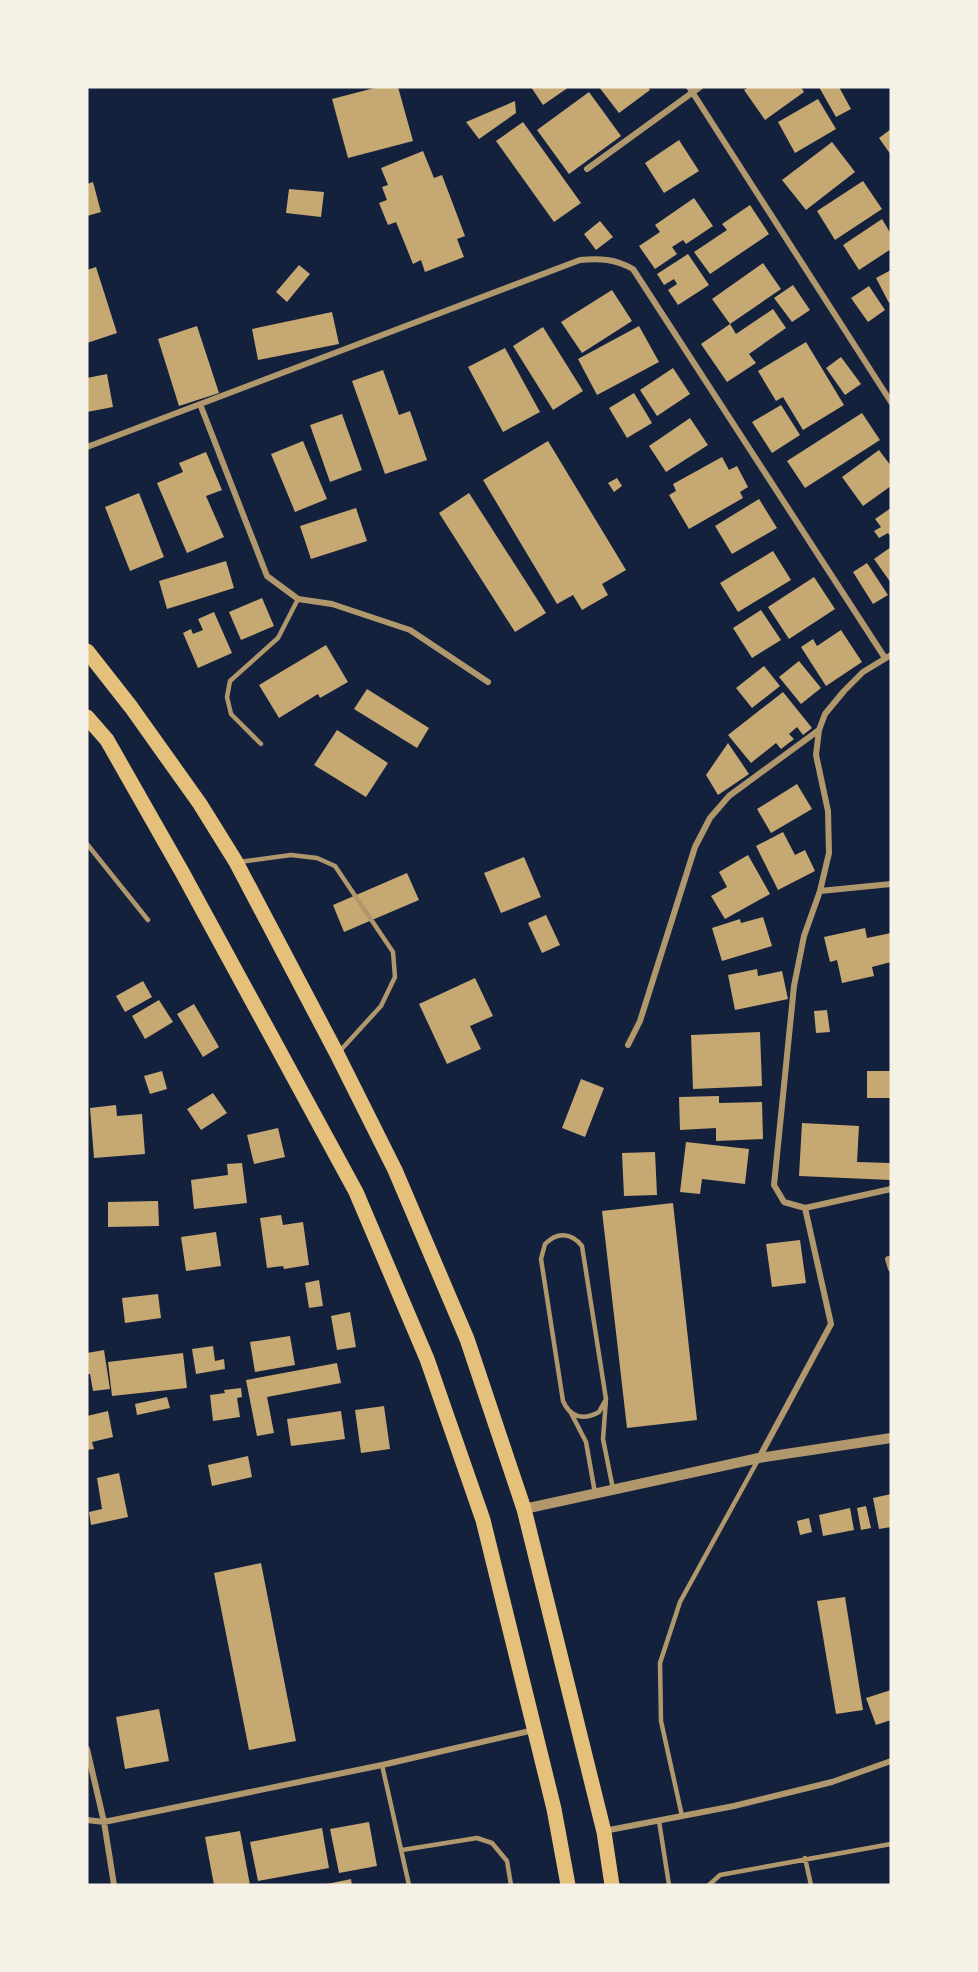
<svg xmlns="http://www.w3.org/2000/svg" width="978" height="1972" font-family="Quicksand,sans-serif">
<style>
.building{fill:#c6a872}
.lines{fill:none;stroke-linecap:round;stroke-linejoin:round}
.service{stroke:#b1986c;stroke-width:4.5}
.minor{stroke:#b1986c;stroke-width:6}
.tertiary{stroke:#b1986c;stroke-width:10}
.primary{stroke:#e5c07b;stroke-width:15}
</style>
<rect width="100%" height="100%" fill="#14213d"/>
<path class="building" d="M378,87H398L413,141L348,158L332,99Z
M531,87H569L543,105Z
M599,87H648L650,90L619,113Z
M749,87H801L804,92L765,120L744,90Z
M819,87H839L851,109L836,117Z
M589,92L621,136L569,174L537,130Z
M818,99L836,129L795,153L778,122Z
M515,101L516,113L479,139L466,122Z
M523,122L581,203L554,222L496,141Z
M891,129V155L879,138Z
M679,140L699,171L664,193L645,163Z
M832,142L855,172L806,210L782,180Z
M423,151L434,178L442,175L465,236L457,239L464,257L425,272L421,260L413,264L396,222L388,225L379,203L387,200L382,187L388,185L381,168Z
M863,181L882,209L835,240L817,211Z
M93,182L101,212L87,216V184Z
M289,189L324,192L321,217L286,213Z
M694,198L713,226L686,244L683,240L672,247L677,254L655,269L639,246L660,232L655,225Z
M750,205L769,234L710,274L694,252L727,230L722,224Z
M882,219L891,234V249L859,270L843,245Z
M600,221L613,237L596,250L584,234Z
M688,254L709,285L678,305L668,290L677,284L674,279L664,285L657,274Z
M763,263L781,289L730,324L736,334L773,309L786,328L749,354L756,363L727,382L701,344L730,324L712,299Z
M299,265L310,274L287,302L276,292Z
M96,267L117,333L87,343V270Z
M891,270V302L889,303L876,278Z
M793,285L810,310L792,322L774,298Z
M869,286L885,310L868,322L851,298Z
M612,290L632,321L582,353L561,322Z
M332,312L339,344L258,360L252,329Z
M197,326L219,393L179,406L158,339Z
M639,326L659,362L597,395L578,359Z
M543,327L583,391L553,410L513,346Z
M806,342L844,405L803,430L783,397L776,401L758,371Z
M505,348L540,412L503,432L468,367Z
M841,357L861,384L845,395L826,368Z
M673,368L690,394L657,416L640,390Z
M383,370L399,415L410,411L427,460L385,474L352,381Z
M107,374L113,407L87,412V378Z
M634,393L652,423L627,438L609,408Z
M781,405L800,435L772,453L752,422Z
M862,413L880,440L805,488L787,461Z
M342,414L362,470L330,482L310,425Z
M690,418L708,445L666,472L649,446Z
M303,441L327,499L295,512L271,454Z
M548,441L626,570L602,584L608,595L582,610L573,595L557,604L483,480Z
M879,450L891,466V486L863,506L842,477Z
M206,452L222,490L206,496L224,537L187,553L157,483L183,472L179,463Z
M722,457L729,470L737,466L748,487L740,492L743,498L689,529L669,495L676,491L673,484Z
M617,478L622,486L614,492L608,483Z
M139,493L164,557L130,571L105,507Z
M469,493L546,613L515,632L439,513Z
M759,499L777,528L732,554L715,526Z
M356,508L367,541L311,559L300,526Z
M891,508V537L888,533L879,538L874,531L881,527L875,519Z
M891,547V583L874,559Z
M773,551L791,580L738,612L720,583Z
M226,561L234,588L167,609L159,581Z
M867,563L888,595L873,604L853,572Z
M814,577L835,609L789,639L768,607Z
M262,598L274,626L241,640L229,612Z
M761,610L781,640L752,658L733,628Z
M214,612L232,653L198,668L183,633L191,629L193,634L203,630L198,619Z
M841,630L862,662L826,686L801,647L813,639L817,646Z
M326,645L348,682L320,698L318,694L279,718L259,685Z
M799,661L821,688L801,704L779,677Z
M764,666L780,686L752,708L736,688Z
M367,689L429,728L417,748L354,709Z
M783,692L812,728L803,735L797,727L789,734L794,739L781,749L776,743L751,763L728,735Z
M337,730L388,763L366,797L314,765Z
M728,743L749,774L718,795L706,775Z
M797,784L812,809L771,833L757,809Z
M783,832L795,855L805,850L815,871L778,890L756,846Z
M748,855L770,894L725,919L711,896L727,887L719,872Z
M524,857L541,897L501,913L484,873Z
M407,873L419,900L344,932L333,905Z
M546,915L560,945L542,953L528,923Z
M763,917L772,946L722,961L712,928L740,919L741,923Z
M865,928L867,938L891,933V962L872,967L874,976L842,983L837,960L830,962L824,937Z
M757,969L758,976L782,971L788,999L735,1010L728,975Z
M475,978L493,1016L470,1026L481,1049L447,1064L419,1004Z
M143,981L152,997L125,1012L116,996Z
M159,1000L173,1022L145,1039L132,1016Z
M194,1004L219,1047L203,1057L177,1014Z
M827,1010L830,1032L816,1033L814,1011Z
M760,1032L762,1086L693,1089L691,1035Z
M162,1071L167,1089L150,1094L144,1076Z
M867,1071H891V1098H867Z
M581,1079L604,1088L585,1137L562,1128Z
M213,1093L227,1113L201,1130L187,1109Z
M719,1096V1103L762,1102L763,1139L716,1141V1128L680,1130L679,1097Z
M116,1105L117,1116L142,1114L145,1154L94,1158L90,1108Z
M802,1123L859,1126L857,1162L891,1163V1180L799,1176Z
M278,1128L285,1157L254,1164L247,1135Z
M686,1142L749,1149L745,1184L702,1179L700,1194L680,1192Z
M655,1152L657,1195L624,1196L622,1153Z
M242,1163L247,1203L194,1209L191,1180L228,1175L227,1164Z
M158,1201L159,1226L108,1227V1202Z
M673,1203L697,1420L627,1428L602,1211Z
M281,1215L283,1225L303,1222L309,1265L284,1269L283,1266L267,1268L260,1218Z
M216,1232L221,1266L186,1271L181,1237Z
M800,1240L806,1283L772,1287L766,1244Z
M319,1280L323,1306L309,1308L305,1283Z
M158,1294L161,1318L125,1323L122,1298Z
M350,1312L356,1347L337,1350L331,1316Z
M290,1336L295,1365L255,1372L250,1342Z
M213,1346L215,1361L224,1359L225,1369L196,1374L192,1349Z
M104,1350L110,1389L93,1391L90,1374H87V1353Z
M183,1353L187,1388L112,1396L108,1362Z
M337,1363L341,1383L267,1397L274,1433L257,1436L246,1380Z
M241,1388L242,1397L237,1398L240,1417L213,1421L210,1395L225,1393L224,1390Z
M167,1397L170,1408L137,1415L135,1404Z
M384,1406L390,1449L361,1453L355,1410Z
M108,1411L113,1437L92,1442L94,1449L87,1450V1416Z
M341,1411L345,1439L291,1446L287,1419Z
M248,1456L252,1477L212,1486L208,1465Z
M119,1473L128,1517L91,1525L89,1512L102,1509L97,1478Z
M891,1494V1527L879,1529L873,1498Z
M866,1506L871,1528L861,1530L857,1508Z
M850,1508L854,1530L823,1536L819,1515Z
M809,1518L812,1532L800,1535L797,1521Z
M261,1563L296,1741L249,1750L214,1573Z
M845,1597L863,1710L836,1714L817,1601Z
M891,1690V1720L876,1725L866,1698Z
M159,1709L169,1761L125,1769L116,1717Z
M369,1822L377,1866L339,1873L330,1829Z
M322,1828L329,1868L258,1881L250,1842Z
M240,1831L250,1885H214L205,1837Z
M351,1879L352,1885H327V1884Z"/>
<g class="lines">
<path class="service" d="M261,744L231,714L227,697L230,681L278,638L298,599
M87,844L148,920
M239,862L291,855L317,858L335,866L393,952L395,977L381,1006L339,1052
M606,1399L599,1412C583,1421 570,1417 563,1401L541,1259L545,1244C557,1232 571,1232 582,1246L606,1399L603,1439L613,1489
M571,1413L586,1442L595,1493
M382,1765L409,1885
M682,1816L661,1721L660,1663L680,1602L758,1460
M659,1821L669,1885
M402,1850L477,1838L492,1843L507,1861L511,1885
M805,1858L811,1885
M709,1885L720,1875L891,1844"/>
<path class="minor" d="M689,87L891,402
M587,169L700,87
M200,404L267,576L298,599L332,604L410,630L488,682
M87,447L580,260C600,258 615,259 633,269L885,658
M891,655L863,672L844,691L825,714L819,730L816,755L828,811L829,853L820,891L804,936L794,986L774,1185L784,1202L805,1208L891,1189
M820,891L891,884
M628,1045L640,1021L695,847L710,818L729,796L819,730
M888,1259L891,1269
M759,1458L831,1324L805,1208
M87,1749L104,1822L114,1885
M87,1820L104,1822L382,1765L534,1730
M604,1831L734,1806L832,1782L891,1761"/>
<path class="tertiary" d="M524,1509L759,1458L891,1438"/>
<path class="primary" d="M87,651L131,707L200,804L236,862L337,1054L395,1170L467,1339L524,1509L604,1832L612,1885
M87,717L107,740L182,872L356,1192L427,1359L483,1520L554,1809L568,1885"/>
</g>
<rect width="978" height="1972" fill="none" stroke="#f6f1e7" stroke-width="177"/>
</svg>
